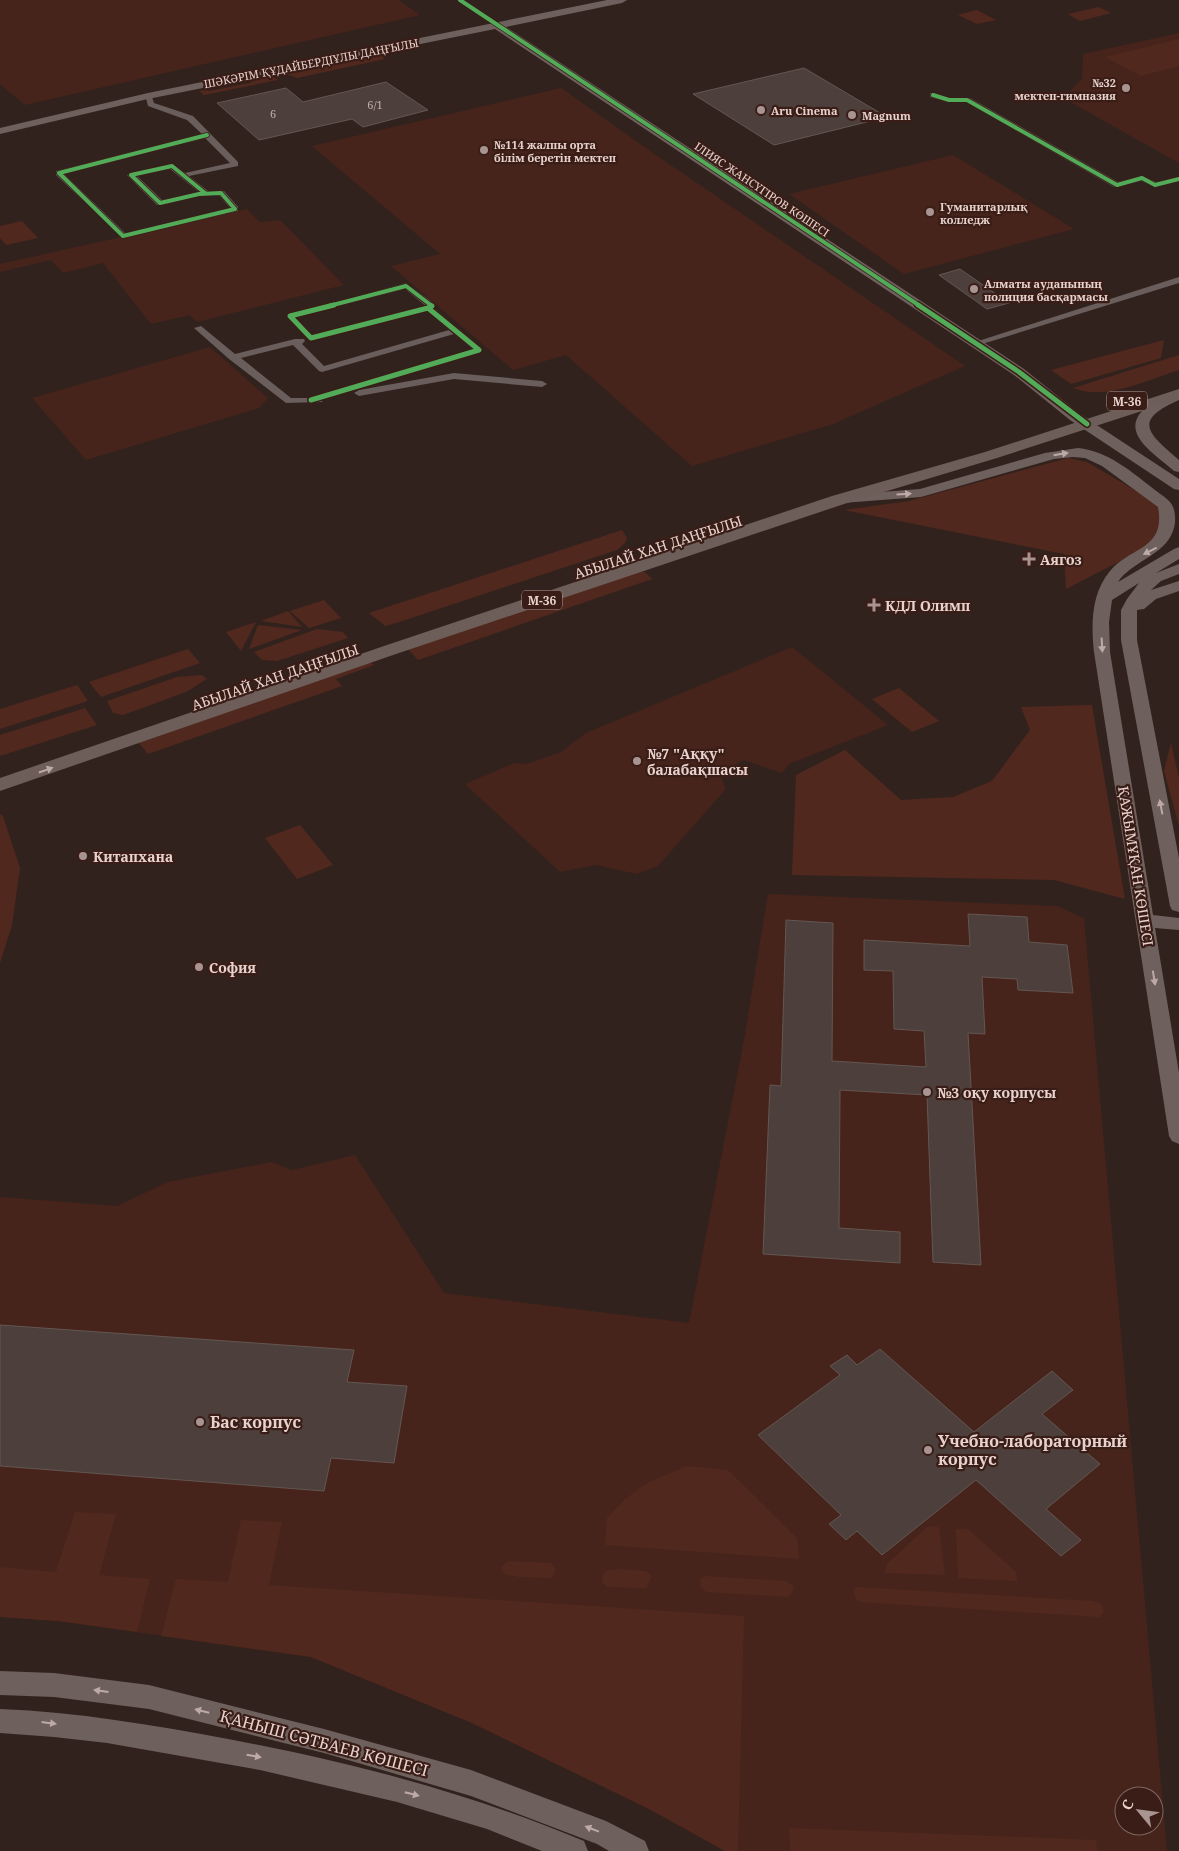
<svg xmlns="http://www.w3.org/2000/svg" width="1179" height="1851" font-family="'Noto Serif',serif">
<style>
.built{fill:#46241b;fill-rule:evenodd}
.green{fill:#51281e}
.building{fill:#4d3f3b;stroke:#645652}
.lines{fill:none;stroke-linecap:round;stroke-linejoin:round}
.street{fill:#695e5b;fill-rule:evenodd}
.secondary{fill:#6e605d;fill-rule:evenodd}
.primary{fill:#6e5e5a;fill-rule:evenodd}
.cycleway-far1-casing{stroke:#3a1d16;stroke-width:5.5}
.cycleway-casing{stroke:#3a1d16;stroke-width:8}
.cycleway-far1{stroke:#51ab58;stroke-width:4}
.cycleway{stroke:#51ab58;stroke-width:5}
.oneway{fill:#bdaaa6}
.oneway2{fill:#bda9a5}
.poi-dot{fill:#a89490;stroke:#3a1d16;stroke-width:2}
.labels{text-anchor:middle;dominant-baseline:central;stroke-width:4.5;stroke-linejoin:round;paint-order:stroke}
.far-street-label{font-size:11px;fill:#e7d2cd;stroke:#3a1d16}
.far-poi-label{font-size:11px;font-weight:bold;fill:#e7d2cd;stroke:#3a1d16;text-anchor:start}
.number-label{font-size:11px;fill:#c0ada8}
.shield{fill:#3a1d16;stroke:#b39c96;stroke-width:1}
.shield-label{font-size:12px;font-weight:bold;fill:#e7d2cd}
.street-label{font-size:14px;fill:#e7d2cd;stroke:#3a1d16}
.poi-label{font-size:14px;font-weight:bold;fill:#e7d2cd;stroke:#3a1d16;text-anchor:start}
.near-poi-label{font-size:16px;font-weight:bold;fill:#e7d2cd;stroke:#3a1d16;text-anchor:start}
.near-street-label{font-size:16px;fill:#e7d2cd;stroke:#3a1d16}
</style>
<rect width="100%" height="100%" fill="#32221e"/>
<path class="built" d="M0,0H399L420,15L25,105L0,84Z
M1179,33V163L1063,98L1082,79L1083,54Z
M561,88L656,155L965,366L833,424L692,466L566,355L513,370L391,266L440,254L312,146Z
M953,155L1074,229L904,274L789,194Z
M247,209L260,222L280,220L344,285L197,322L190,315L151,324L103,263L63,273L51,260L0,272V264Z
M210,347L268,398L259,408L86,460L32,398Z
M792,647L888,725L789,764L782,773L744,760L719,773L726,789L658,866L637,874L596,865L560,872L465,784L515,763L527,764L561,752L586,733Z
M768,894L1057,906L1084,918L1167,1851H725L651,1810L472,1723L311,1657L59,1621L0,1617V1197L117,1206L168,1182L272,1162L292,1170L355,1155L444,1293L689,1323L744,1040ZM1124,1796H1154V1826H1124Z"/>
<path class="green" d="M1099,7L1111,13L1080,21L1068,14Z
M977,10L996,20L977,24L958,15Z
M1179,39V66L1141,76L1105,57Z
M380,54L385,59L297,78L287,74L346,63L344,61Z
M272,76L278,80L204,95L199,91L205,90L209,91L250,83L251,80Z
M22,221L38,238L6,245L0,238V226Z
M1164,340L1161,358L1071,384L1051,370Z
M1179,355V370C1146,380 1107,401 1073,388Z
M1068,458L1087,462L1143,495L1160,508L1164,525L1157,539L1140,551L1066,589L1064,554L844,510L909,501Z
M622,530L627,538L625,543L617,550L396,623L385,626L369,613Z
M637,571L645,572L652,579L418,660L407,648Z
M324,600L341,618L309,628L290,611Z
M288,611L302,627L261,621Z
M256,622L241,651L226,632Z
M258,625L302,630L249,649Z
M317,629L343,632L348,638L277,661L262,660L254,652Z
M188,649L200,663L101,697L89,682Z
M368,660L374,665L336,679L342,686L148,754L139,743Z
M202,675L207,679L186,692L123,715L113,713L107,701L177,677Z
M77,685L88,701L0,729V709Z
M899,688L939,721L912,732L872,699Z
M1092,705L1125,899L1054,880L792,875L796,775L845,750L901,800L953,797L992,781L1030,730L1021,707Z
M85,708L97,725L0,756V735Z
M1171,743L1179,778V826L1164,771Z
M0,814L3,816L20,868L12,925L0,963Z
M300,825L333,865L297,879L265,838Z
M687,1466L728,1470L797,1538L799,1559L605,1545L607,1518L625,1499L649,1482Z
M75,1512L116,1514L99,1575L150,1579L137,1632L59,1621L0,1617V1567L56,1572Z
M241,1520L282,1522L269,1585L744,1616L738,1851H725L651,1810L472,1723L311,1657L161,1636L176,1579L228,1582Z
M928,1526L939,1527L945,1575L885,1573L886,1565Z
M956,1529H968L1016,1572L1017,1581L958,1578Z
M507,1561L551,1563L555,1568V1572L551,1578L519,1577L505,1574L501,1568Z
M622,1569L645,1571L652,1576L646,1588L607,1587L602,1582L603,1574L608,1570Z
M705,1576L786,1581L793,1585V1590L789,1597L706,1592L701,1587L700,1580Z
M856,1587L1093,1601L1101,1604L1104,1612L1100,1617L860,1602L856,1599L853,1591Z
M789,1828L1096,1840L1097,1851H790Z"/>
<path class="building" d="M804,68L887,117L774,145L693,94Z
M386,82L428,110L363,127L352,119L259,140L217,103L286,88L303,102Z
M960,269L1009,303L987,309L939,275Z
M968,914L1027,917L1029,942L1067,945L1073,993L1018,990L1017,979L982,977L985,1034L968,1033L981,1265L933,1262L927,1095L840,1090L839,1228L900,1232V1263L763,1254L770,1085L781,1086L786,920L833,923L832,1061L926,1067L924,1031L894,1029L893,971L864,970V940L970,946Z
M0,1325L354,1350L347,1382L407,1386L394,1463L331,1458L324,1491L0,1466Z
M880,1349L974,1432L1052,1371L1073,1390L1042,1414L1100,1464L1046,1509L1081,1540L1061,1556L976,1480L882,1555L857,1531L846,1540L829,1524L841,1515L758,1435L840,1375L830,1366L847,1355L857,1365Z"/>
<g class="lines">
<path class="street" d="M457,0H464L501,26L496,27Z
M930,93L950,98H970L1118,182L1142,176L1156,182L1179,177V181L1155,187L1141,181L1114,187L966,102H949L930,97Z
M145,94H151L154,103L193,116L238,162V166L189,176L208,191H224L238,207V211L123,238L56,175V171L202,134L187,120L148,106ZM205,138L230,163L185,173L172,164L127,175L157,205L199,196L219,195L230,208L125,233L64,174ZM170,169L199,192L162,200L137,176Z
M1179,277V283L979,345L976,346L972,343Z
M406,283L435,304L436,306L434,308L482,348V352L323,399L322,402L286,403L229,359L194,328L201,326L235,354L295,339H304L305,341L302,344L324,366L449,330L426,311L311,341L308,340L286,316ZM405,289L426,306L313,335L296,317ZM454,334L472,349L309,398H291L241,358L293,345L319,371L322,372Z
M454,373L542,381L547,384L542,387L454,379L359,396L354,393L359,390Z"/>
<path class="secondary" d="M607,0H627L622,3L506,27L1024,369L1080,414L1179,479V490L1174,489L1070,420L1014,375L495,29L148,99L0,134V128L148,93Z
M1179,391V400C1131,421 1149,434 1179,460V472L1174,471C1158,456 1120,435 1142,411C1151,401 1166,394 1179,391Z
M1078,448C1108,451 1132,472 1155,490C1160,494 1169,499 1172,505C1176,512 1176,524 1173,531C1164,556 1132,561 1118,582L1174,549L1179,547V559L1156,573L1179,564V574L1161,581L1151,590L1179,581V591L1156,599L1144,609L1137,610V640L1179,858V912L1172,910L1170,906L1121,640V610L1127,599L1139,583L1112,600L1109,622L1110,652L1153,915L1179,918V930L1155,928L1179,1073V1144L1172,1141L1169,1136L1094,652C1091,624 1091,594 1110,571C1131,546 1166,550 1158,507L1102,466L1085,458L1073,457L1054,459L921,497L842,503L837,502L835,499L837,496L842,495L920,489L1045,453Z
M0,1671L54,1673L149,1685L324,1729L471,1770L606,1821L645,1841L649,1851H609L597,1844L471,1796L324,1753L149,1709L54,1697L0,1695Z
M0,1709C77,1712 153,1725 228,1739C354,1763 466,1792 584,1841L588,1851H542L487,1829L397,1802L260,1770L107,1743L54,1737L0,1733Z"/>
<path class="primary" d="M1179,389V399L997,458L844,504L396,654L0,791V778L384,646L832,496L985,452Z"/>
<defs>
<path id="cycleway-far1" d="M460,0L920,306
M933,95L949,100H967L1117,185L1142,178L1155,185L1179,179
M205,193L172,166L131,175L160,203L199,194L221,193L235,209L123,236L59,173L207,135
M329,306L406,286L432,306"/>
<path id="cycleway" d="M334,305L290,316L311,338L428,308
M918,305L1019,372L1087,424
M428,308L432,306L430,305
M311,400L479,350L428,308"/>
</defs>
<use href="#cycleway-far1" class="cycleway-far1-casing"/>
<use href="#cycleway" class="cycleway-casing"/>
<use href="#cycleway-far1" class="cycleway-far1"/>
<use href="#cycleway" class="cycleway"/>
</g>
<defs><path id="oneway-solid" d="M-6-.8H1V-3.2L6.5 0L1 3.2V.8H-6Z" transform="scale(1.25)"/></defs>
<g class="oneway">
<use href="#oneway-solid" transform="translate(1061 454) rotate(-9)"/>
<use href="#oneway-solid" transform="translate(904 494) rotate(-4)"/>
<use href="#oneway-solid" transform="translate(1150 551) rotate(153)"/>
<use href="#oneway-solid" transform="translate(1102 645) rotate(87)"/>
<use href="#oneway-solid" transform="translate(1161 807) rotate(-101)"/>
<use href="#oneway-solid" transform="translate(1154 978) rotate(81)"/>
<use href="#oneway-solid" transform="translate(101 1691) rotate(-172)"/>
<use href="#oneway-solid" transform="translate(202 1711) rotate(-166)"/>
<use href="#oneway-solid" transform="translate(49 1723) rotate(7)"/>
<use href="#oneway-solid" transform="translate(254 1756) rotate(10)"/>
<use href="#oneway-solid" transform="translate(412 1794) rotate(14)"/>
<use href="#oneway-solid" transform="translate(592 1829) rotate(-159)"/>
</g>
<use class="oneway2" href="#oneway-solid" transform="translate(46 770) rotate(-19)"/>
<g class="poi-dot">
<circle cx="1126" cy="88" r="5"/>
<circle cx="761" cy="110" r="5"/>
<circle cx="852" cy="115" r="5"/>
<circle cx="484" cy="150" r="5"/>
<circle cx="930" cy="212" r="5"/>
<circle cx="974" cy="289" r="5"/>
<path d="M1026.5 551.5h5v5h5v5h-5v5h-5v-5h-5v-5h5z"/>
<path d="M871.5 597.5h5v5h5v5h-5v5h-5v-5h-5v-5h5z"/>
<circle cx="637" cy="761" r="5"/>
<circle cx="83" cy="856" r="5"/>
<circle cx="199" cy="967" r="5"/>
<circle cx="927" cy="1092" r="5"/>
<circle cx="200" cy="1422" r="5"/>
<circle cx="928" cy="1450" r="5"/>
</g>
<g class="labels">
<g class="far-street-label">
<text transform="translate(311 63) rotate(-11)">ШӘКӘРІМ ҚҰДАЙБЕРДІҰЛЫ ДАҢҒЫЛЫ</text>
<text transform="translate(762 189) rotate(34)">ІЛИЯС ЖАНСҮГІРОВ КӨШЕСІ</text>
</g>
<g class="far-poi-label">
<text x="1116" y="82" text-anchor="end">№32<tspan x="1116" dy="13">мектеп-гимназия</tspan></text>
<text x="771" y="110">Aru Cinema</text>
<text x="862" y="115">Magnum</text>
<text x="494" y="144">№114 жалпы орта<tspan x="494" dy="13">білім беретін мектеп</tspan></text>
<text x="940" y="206">Гуманитарлық<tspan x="940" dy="13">колледж</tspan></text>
<text x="984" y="283">Алматы ауданының<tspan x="984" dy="13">полиция басқармасы</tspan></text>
</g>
<g class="number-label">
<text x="375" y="104">6/1</text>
<text x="273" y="113">6</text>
</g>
<g class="shield">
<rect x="1107" y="391.5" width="40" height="19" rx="4"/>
<rect x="522" y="590.5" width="40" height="19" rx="4"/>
</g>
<g class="shield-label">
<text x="1127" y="401">M-36</text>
<text x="542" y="600">M-36</text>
</g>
<g class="street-label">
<text transform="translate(658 547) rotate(-18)">АБЫЛАЙ ХАН ДАҢҒЫЛЫ</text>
<text transform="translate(275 677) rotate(-19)">АБЫЛАЙ ХАН ДАҢҒЫЛЫ</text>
<text transform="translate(1136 866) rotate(81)">ҚАЖЫМҰҚАН КӨШЕСІ</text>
</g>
<g class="poi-label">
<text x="1040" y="559">Аягоз</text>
<text x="885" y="605">КДЛ Олимп</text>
<text x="647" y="753">№7 "Аққу"<tspan x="647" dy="16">балабақшасы</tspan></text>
<text x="93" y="856">Китапхана</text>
<text x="209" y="967">София</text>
<text x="937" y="1092">№3 оқу корпусы</text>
</g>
<g class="near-poi-label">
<text x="210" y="1422">Бас корпус</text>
<text x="938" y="1441">Учебно-лабораторный<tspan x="938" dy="18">корпус</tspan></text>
</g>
<g class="near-street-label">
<text transform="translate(324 1743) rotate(15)">ҚАНЫШ СӘТБАЕВ КӨШЕСІ</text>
</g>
</g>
<g transform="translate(1139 1811) rotate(299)"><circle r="24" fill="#3a1d16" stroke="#7f655f"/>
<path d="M0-4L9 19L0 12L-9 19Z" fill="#a89490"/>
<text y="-8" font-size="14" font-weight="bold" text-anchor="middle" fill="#e7d2cd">С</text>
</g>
</svg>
